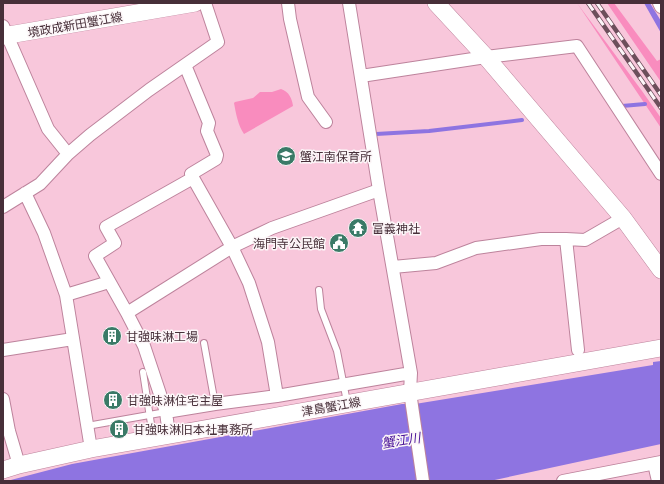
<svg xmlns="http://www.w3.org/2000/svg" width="664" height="484" font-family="Commissioner,'Noto Sans JP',sans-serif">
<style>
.green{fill:#f98cbe}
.water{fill:#8e74e1}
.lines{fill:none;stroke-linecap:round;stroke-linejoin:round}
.stream{stroke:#8e74e1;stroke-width:4}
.lane-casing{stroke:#bd839c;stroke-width:8}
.street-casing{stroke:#bd839c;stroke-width:14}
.secondary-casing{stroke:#bd839c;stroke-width:18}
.lane{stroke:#fff;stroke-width:6}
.street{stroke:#fff;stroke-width:12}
.secondary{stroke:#fff;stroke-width:17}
.rail-casing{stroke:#6c4f5b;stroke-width:4.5}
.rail{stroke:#fcf6f8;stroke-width:3;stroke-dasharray:9;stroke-linecap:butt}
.labels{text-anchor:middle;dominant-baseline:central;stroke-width:3;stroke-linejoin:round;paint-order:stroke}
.street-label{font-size:12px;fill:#472f39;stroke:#fcf6f8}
.poi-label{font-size:12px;fill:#472f39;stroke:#fcf6f8;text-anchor:start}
.water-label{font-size:13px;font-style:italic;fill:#481197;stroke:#fcf6f8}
</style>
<rect width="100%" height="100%" fill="#f8c7db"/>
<path class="green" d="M577,3L642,91L661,118V128Z
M607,3H614L657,61L661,59V82Z
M281,89C289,92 292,98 293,106L244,134C238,125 236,114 234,103L235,102L253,98L260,92H272Z"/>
<path class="water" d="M644,3H650L661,21V33Z
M661,361V444L490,481H7L72,464L402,404H415L653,365V362Z"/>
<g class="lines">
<path class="stream" d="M622,106L645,104
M376,134L429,131L522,120"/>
<defs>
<path id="lane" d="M319,290L321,309L337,351L347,402
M204,343L215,404
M143,372L153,437
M87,426L166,412"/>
<path id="street" d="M288,3L290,19L308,97L326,122
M349,3L379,190L411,373L410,392L423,481
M659,3L661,7
M3,26L48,129L68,154
M361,76L486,57L577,46L661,174
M193,178L232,247L249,283L268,342L277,396
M25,193L44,233L66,295L91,449
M3,207L40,184L68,154L90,135L149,90L218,42L205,3
M566,239L585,240L623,218
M393,267L436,263L476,248L541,239H566L578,350
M66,295L109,282
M127,313L232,247L272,228L379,190
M3,350L73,339
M3,399L9,431L19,465
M166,412L215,404L277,396L411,373
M169,435L166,412L144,346L127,313L95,256L115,243L106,227L193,178L191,174L216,159L217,155L207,131L209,123L185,65
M654,464L658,481
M563,481L661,462"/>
<path id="secondary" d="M436,3L486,57L623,218L661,270
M3,36L195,3
M3,470L19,465L91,449L661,348"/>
</defs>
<use href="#lane" class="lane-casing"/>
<use href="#street" class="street-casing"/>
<use href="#secondary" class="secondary-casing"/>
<use href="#lane" class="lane"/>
<use href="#street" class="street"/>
<use href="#secondary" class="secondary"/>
<defs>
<path id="rail" d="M588,3L661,108
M597,3L661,95"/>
</defs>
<use href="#rail" class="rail-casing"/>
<use href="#rail" class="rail"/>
</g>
<defs>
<symbol id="school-disc" viewBox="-11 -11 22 22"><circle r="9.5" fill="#3a7a67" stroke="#fcf6f8"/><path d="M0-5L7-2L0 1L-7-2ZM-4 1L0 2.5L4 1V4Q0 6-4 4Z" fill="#fff"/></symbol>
<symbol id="temple-disc" viewBox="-11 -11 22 22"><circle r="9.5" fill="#3a7a67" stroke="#fcf6f8"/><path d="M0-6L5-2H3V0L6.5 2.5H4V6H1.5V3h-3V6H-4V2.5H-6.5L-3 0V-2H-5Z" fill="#fff"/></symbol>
<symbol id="civic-disc" viewBox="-11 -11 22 22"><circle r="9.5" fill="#3a7a67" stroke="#fcf6f8"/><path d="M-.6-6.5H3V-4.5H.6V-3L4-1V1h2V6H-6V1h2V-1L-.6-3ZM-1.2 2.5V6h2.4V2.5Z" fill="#fff"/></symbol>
<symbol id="building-disc" viewBox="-11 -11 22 22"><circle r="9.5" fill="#3a7a67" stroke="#fcf6f8"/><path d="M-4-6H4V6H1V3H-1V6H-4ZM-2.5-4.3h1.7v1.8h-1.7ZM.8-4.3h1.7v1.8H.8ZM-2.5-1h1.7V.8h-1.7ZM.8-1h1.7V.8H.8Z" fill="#fff"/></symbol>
</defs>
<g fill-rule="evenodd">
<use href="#school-disc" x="275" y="145" width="22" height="22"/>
<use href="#temple-disc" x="347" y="217" width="22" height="22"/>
<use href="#civic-disc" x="328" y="232" width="22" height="22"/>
<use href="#building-disc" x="101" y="325" width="22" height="22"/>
<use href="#building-disc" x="102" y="389" width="22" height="22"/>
<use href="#building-disc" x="108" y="418" width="22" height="22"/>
</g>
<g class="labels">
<g class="street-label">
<text transform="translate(75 24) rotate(-10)">境政成新田蟹江線</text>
<text transform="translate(331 406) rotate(-10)">津島蟹江線</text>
</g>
<g class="poi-label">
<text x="300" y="156">蟹江南保育所</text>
<text x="372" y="228">富義神社</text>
<text x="325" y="243" text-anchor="end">海門寺公民館</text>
<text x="126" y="336">甘強味淋工場</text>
<text x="127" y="400">甘強味淋住宅主屋</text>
<text x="133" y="429">甘強味淋旧本社事務所</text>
</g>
<g class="water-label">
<text transform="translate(401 440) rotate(-9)">蟹江川</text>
</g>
</g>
<rect width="664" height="484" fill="none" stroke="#472f39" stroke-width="8"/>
</svg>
